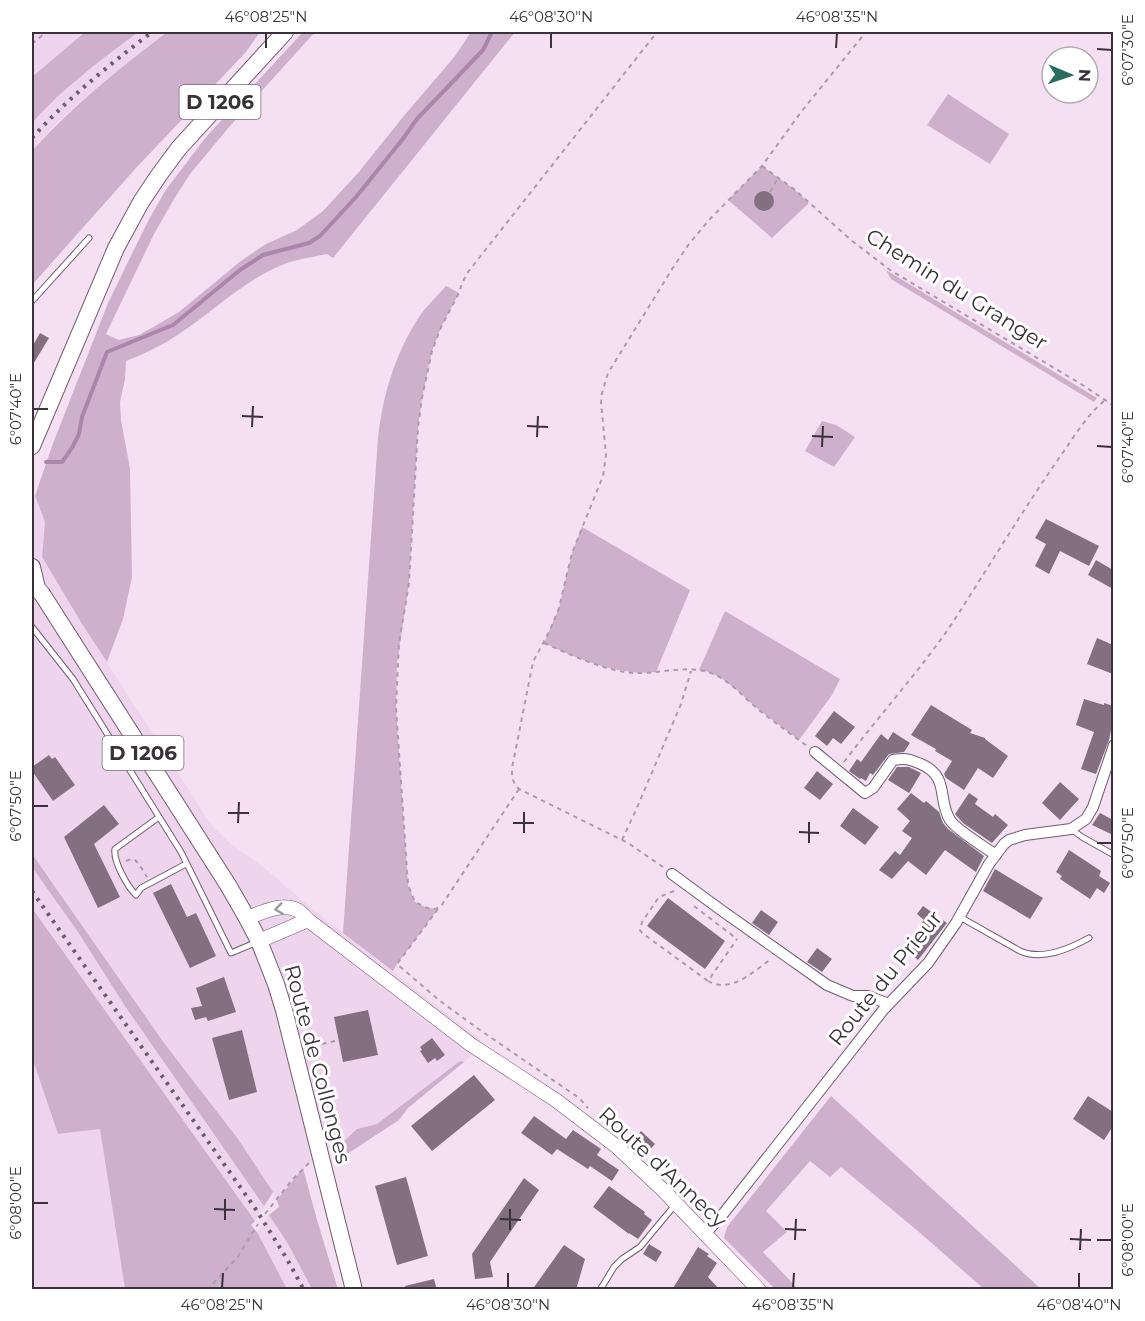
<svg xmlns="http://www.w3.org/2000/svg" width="1145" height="1321" font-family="Montserrat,sans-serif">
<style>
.built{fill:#eed4ed}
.green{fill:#ceb0cc}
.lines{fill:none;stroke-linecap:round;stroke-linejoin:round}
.stream{stroke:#ac86aa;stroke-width:4}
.building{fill:#827081}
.service-casing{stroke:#6f5d6e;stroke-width:7}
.minor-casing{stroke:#6f5d6e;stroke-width:12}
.tertiary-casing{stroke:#6f5d6e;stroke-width:15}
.primary-casing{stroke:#6f5d6e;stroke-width:18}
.path{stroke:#ac9caa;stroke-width:2;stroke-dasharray:4.5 4.5;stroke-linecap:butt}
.service{stroke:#fff;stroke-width:5}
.minor{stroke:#fff;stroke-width:10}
.tertiary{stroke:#fff;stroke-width:14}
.primary{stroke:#fff;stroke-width:16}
.rail{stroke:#695e68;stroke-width:4;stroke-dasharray:3 6;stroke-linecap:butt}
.oneway{stroke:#9c989c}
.ticks{fill:none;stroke:#3a3239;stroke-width:2}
.labels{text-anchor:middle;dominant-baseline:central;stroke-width:6;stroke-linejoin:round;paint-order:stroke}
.shield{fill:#fff;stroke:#757074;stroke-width:1.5}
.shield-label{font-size:20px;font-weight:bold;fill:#3a3239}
.street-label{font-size:21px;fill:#3a3239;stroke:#fff}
.neatline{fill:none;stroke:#3a3239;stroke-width:2}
.ticks-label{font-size:15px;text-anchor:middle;fill:#3a3239}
</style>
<rect width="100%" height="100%" fill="#f5e0f3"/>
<path class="built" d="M32,32H85L32,77Z
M138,32H167L100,85L74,107L51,129L32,151V123L41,112L69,86Z
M32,489L45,522L42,557L82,624L212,826L230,843L267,870L311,908L481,1040L471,1056L464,1062L460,1061L377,1124L357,1129L342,1143L320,1153L292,1180L277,1200L273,1193L255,1221L32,908Z
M32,1057L58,1134L100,1129L125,1289H33L32,1247Z
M269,1215L288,1244L312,1289H287L257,1232Z"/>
<path class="green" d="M85,32H138C102,60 62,88 32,123V77Z
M167,32H260L246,52L136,168L32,285V151C72,106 119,69 167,32Z
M303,32H315L230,126L190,174L174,199L154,234L106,334L119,340L139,335L155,326L179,312L242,260L266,244L297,230L323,211L358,173L403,117L455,56L471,32H515L333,258L327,254C313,257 296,259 282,265C243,281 214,311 179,334C163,345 144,354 126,361L125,379L120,402L121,420L130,469L132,577L123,619L107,662L82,624L42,557L45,522L35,496L52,446L108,303L147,223L165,191L206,137Z
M948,94L1009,134L990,164L927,125Z
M762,166L795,190L809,203L772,238L728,200Z
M886,270L1097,398L1094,402L891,279Z
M446,286L459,293L441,327L432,351L422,398L418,427L409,583L397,663L396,709L408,885L415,902L427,908L438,909L397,964L393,971L343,933L378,438C383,393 397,347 424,310C431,302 439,294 446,286Z
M822,421L836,425L855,437L834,467L805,451Z
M582,527L690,590L656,672C617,676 579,659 544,643L559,608L572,553Z
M725,611L840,679L832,695L799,740C785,729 771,719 757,708C740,694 723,673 699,670Z
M32,854L164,1043L238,1139L273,1192L264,1206L125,1006L78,932L32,867Z
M32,908L255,1221L251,1225L257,1232L287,1289H125L100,1129L58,1134L32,1057Z
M460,1061L464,1062L408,1108L399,1120L344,1156L342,1143L357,1129L377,1124Z
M831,1096L1041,1289H984L919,1232L841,1167L830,1177L810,1161L766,1211L787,1232L763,1252L798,1289H775L724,1238L727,1227Z
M303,1168L317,1220L338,1289H312L288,1244L269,1215L279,1207L277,1200Z"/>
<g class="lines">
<path class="stream" d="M46,462H62L72,448L79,434L82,417L107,352L173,325L240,270L263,255L309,243L320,236L356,197L402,140L417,119L483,50L492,32"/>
</g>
<path class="building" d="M754 201a10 10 0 1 1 20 0a10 10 0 1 1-20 0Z
M40,333L49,338L32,366V347Z
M1046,519L1099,546L1089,566L1060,551L1049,574L1035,566L1046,544L1035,538Z
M1096,560L1113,570V589L1088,575Z
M1097,638L1113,645V674L1087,664Z
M1084,699L1104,705V703L1113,706V720L1109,740L1096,774L1081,769L1094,732L1076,725Z
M931,705L972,730L970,733L985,738V739L1008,756L993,778L978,768L964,790L946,778L944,774L952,761L935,751L936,749L911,735Z
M834,711L855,727L841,744L833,738L827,746L815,736Z
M893,732L910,743L904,752L889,754L873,775L870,773L866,781L861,778L860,779L849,771L857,759L861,762L881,734L888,740Z
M49,755L52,759L55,757L75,785L53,801L32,771V767Z
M897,767H909L921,773L909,793L888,780Z
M817,771L833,784L820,800L804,788Z
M1060,782L1079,799L1060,820L1042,803Z
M911,793L924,803L926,801L939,812L943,823L948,829L984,856L976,872L945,850L926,875L908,861L892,879L879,870L895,851L900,855L912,838L902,831L910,821L897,809Z
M969,793L978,799L975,804L993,817L995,814L1008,825L992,843L963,823L955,814Z
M104,805L119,824L94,844L120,897L98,908L64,837Z
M853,808L879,827L865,845L840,826Z
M1100,813L1113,820V835L1092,825Z
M1069,850L1101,871L1099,876L1110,883L1104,893L1097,888L1090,899L1060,879L1062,876L1056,872Z
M995,869L1043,898L1030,919L983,891Z
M171,884L187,917L196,913L216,956L190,968L153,893Z
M668,898L725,941L705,969L647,926Z
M923,906L947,923L918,960L910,953L928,929L921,924L924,920L917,914Z
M761,910L778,922L769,935L752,923Z
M817,948L832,959L822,972L807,962Z
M224,977L236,1012L208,1021L206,1017L195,1020L191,1008L202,1006L196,988Z
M368,1010L378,1055L343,1062L334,1017Z
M242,1030L257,1092L229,1100L212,1038Z
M432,1038L445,1055L437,1061L435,1058L428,1063L420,1051L422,1050L420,1047Z
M474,1075L495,1100L432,1151L411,1126Z
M1088,1096L1113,1112V1126L1104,1140L1073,1119Z
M534,1116L566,1139L573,1130L601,1149L597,1155L619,1170L612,1181L590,1166L588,1169L557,1149L552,1155L521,1133Z
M641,1131L655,1144L647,1153L634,1140Z
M406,1177L428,1256L397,1265L375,1186Z
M524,1178L539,1190L490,1262L493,1277L475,1279L472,1254Z
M609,1186L645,1212L644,1214L652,1220L638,1239L629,1233V1234L593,1207Z
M649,1244L662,1252L656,1262L643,1254Z
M564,1245L585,1259L576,1290H532Z
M698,1247L709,1254L707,1256L717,1263L708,1277L720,1290H672Z
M434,1279L437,1290H406L405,1286Z"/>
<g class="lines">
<defs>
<path id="service" d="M32,301L89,238
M32,627L73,679L181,852L231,953L257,942
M159,817L115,849C113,861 127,886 136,895L141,888L186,864
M1071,829L1082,837L1114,855
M960,917L1020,951C1042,961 1069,949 1089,938
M600,1290L614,1267L622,1259L640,1247L675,1205"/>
<path id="minor" d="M815,752L865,793L873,788L893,760C907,758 909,759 921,764C950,777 937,799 950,820C955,829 986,848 996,855
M672,874L721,910L827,985L853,996H868L889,1004
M705,1234L723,1214L884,1009L928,963L956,923L989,864L1004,844L1009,840L1025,835L1071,829L1086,819L1093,807L1114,745"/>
<path id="tertiary" d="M247,918C261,913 282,902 297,910C301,912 305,917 308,920L470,1044L557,1101L616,1146L662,1189L759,1290
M259,941L308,920"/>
<path id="primary" d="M32,446L116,248L141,202L159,175L179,148L285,32
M32,567L37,588
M32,583L42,594L228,885L247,918L259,941L276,984L284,1010L354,1290"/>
</defs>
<use href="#service" class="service-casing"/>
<use href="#minor" class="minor-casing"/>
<use href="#tertiary" class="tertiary-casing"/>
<use href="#primary" class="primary-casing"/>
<path class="path" d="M32,44L46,32
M762,166L795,190L851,240L890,270L1081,384L1114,406
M770,192L778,178
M544,643C569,654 607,672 635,673C658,674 685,665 708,672C728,678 743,697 759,710C775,723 791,734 807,746
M844,762C880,714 920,671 953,622C988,568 1021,513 1057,461C1072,440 1085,417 1105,400
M519,789L441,906C433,913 423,906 415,902L408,885L396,708L399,643L409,583L418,427L422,398L432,351L441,327L459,293L462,283L468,272L657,32
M622,840L636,810L681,704L691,671
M126,861L131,859L135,860L139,864L147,877
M663,867L628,843L519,789C512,782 512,777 512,768L533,662L550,630L559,608L572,553L603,476L606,455L601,402L602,393L608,373L674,266L689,244L709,220L762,166L801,112L866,32
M674,891L659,897L642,922L640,930L642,933L708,981L737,939
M694,906L737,939
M438,909L397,964L440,1001L480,1030L579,1098L588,1108
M708,981C730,994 753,972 771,959
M322,1044L335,1041
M265,1214L292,1180L309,1163
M207,1290L237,1258L258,1224"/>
<use href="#service" class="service"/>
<use href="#minor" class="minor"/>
<use href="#tertiary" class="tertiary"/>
<use href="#primary" class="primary"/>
<path class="rail" d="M32,138C68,98 109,65 152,32
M32,891L257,1211L287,1259L304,1290"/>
</g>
<defs><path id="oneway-chevron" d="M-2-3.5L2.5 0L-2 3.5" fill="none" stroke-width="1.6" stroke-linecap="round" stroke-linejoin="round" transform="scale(1.5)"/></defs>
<use class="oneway" href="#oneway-chevron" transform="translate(279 909) rotate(172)"/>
<path class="ticks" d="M266,48V33M551,48V33M836,48L837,33M1097,49L1112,50M33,409H48M242,416L263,417M527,426L548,427M252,427L253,406M812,436L833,437M537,437L538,416M1097,446L1112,447M822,447L823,426M33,806H48M228,813H249M238,823L239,802M513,823H534M799,832L819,833M524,833V812M809,843V822M1097,843H1112M33,1203H48M214,1209L235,1210M500,1219L521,1220M225,1220V1199M785,1229L806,1230M510,1230V1209M1070,1239L1091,1240M795,1240L796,1219M1097,1240H1112M1080,1250L1081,1229M222,1288L223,1273M508,1288V1273M793,1288L794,1273M1079,1288V1273"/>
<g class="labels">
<g class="shield">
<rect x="179.5" y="85" width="81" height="34" rx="4.5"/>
<rect x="102.5" y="736" width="81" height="34" rx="4.5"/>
</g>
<g class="shield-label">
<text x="220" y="102">D 1206</text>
<text x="143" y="753">D 1206</text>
</g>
<g class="street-label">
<text transform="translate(957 289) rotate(32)">Chemin du Granger</text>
<text transform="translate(885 978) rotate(-51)">Route du Prieur</text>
<text transform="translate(318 1064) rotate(75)">Route de Collonges</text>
<text transform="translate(663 1167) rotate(43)">Route d'Annecy</text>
</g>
</g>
<rect width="1145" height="1321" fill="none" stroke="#ffffff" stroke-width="66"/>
<g transform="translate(1070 75) rotate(92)"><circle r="28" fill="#ffffff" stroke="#b0adb0" stroke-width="1.5"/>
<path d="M0-4.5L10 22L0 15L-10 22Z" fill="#286d60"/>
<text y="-9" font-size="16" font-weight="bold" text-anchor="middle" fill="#3a3239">N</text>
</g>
<rect x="33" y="33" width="1079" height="1255" class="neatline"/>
<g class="ticks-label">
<text x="266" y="22">46°08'25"N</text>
<text x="551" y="22">46°08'30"N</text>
<text x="837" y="22">46°08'35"N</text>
<text transform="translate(1128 50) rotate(-90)" y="5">6°07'30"E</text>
<text transform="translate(16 409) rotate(-90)" y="5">6°07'40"E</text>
<text transform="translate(1128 447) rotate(-90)" y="5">6°07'40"E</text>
<text transform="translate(16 806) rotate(-90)" y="5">6°07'50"E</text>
<text transform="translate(1128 843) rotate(-90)" y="5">6°07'50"E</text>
<text transform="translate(16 1203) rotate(-90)" y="5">6°08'00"E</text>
<text transform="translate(1128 1240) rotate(-90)" y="5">6°08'00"E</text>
<text x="222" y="1310">46°08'25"N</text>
<text x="508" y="1310">46°08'30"N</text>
<text x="793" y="1310">46°08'35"N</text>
<text x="1079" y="1310">46°08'40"N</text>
</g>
</svg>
